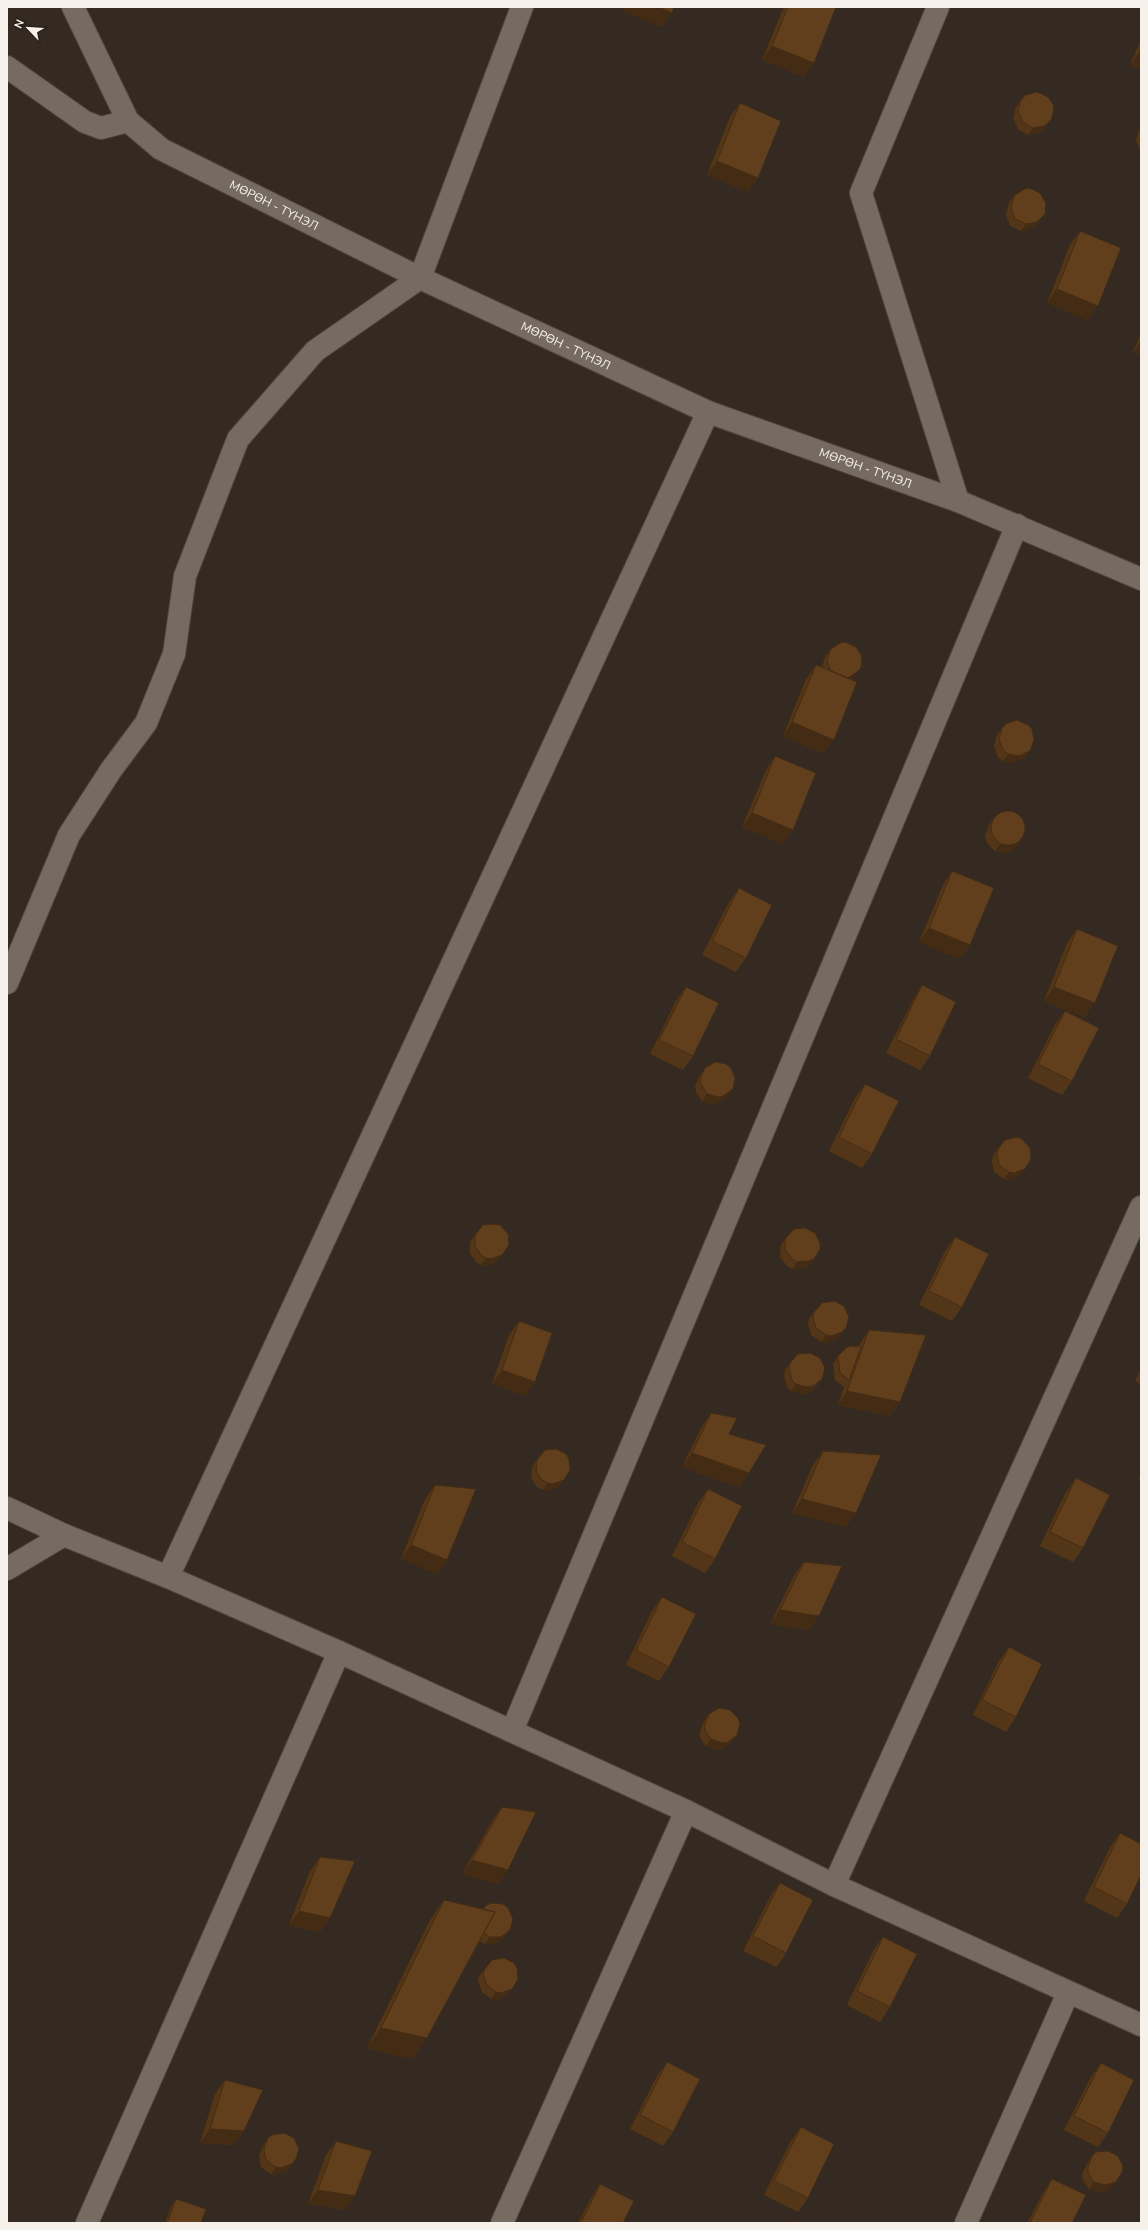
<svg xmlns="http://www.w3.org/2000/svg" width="1148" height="2230" font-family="'Nunito Sans',sans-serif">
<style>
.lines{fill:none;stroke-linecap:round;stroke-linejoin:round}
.minor-casing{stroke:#504840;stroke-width:24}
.minor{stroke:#766b60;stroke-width:22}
.wall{fill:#533618}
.shaded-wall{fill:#442c14}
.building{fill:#613f1c;stroke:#442c14}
.labels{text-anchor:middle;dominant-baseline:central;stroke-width:3;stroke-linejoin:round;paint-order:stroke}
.street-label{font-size:12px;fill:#f7f1eb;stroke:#2a2118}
</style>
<rect width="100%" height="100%" fill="#342a21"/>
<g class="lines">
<defs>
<g id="minor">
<path id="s1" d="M73,7L128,121L161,149L420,278L708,412L958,501L1141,579"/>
<path d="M938,7L861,193L958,501"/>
<path d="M7,67L85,122L101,128L128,121"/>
<path d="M7,983L69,835L111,770L146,723L174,654L185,576L238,439L315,351L420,278L522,7"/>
<path d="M7,1508L64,1535"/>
<path d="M7,1569L64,1535L168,1577L339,1652L686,1811L834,1885L1141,2025"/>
<path d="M168,1577L708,412"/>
<path d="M512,1731L1017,525"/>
<path d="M834,1885L1141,1207"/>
<path d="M87,2223L339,1652"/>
<path d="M502,2223L686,1811"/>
<path d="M966,2223L1068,1993"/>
</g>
</defs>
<use href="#minor" class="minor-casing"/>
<use href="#minor" class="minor"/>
</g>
<path class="wall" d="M784,7H836L804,77L762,60Z
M1141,39V70L1130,65Z
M1021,100L1044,129L1039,133L1028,135L1018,129L1013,118L1016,107Z
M740,103L758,178L748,192L707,175L730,117Z
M1141,127V153L1136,141L1139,130Z
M1014,196L1036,226L1032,229L1021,231L1010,226L1006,215L1009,203Z
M1080,231L1088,320L1047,303L1070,245Z
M1141,333V355L1133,352Z
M830,650L852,680L824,754L783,736L806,679L816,665L822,667L825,657Z
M1002,728L1025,758L1014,763L1003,761L998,757L994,746L997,735Z
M775,756L783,844L742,827L766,770Z
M994,818L1024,836L1019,843L1012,851L1006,853L995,851L987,843L985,836L989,825Z
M952,871L970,945L960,959L919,942L943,885Z
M739,888L746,958L736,972L702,955L729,902Z
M1077,929L1085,1017L1044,1001L1067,943Z
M922,985L930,1056L920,1070L886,1053L913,1000Z
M686,987L693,1056L683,1070L650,1054L676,1001Z
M1065,1011L1072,1081L1062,1095L1028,1078L1055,1025Z
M705,1068L728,1096L718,1103L713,1105L702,1101L696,1092L695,1086L700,1075Z
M865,1084L872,1154L862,1168L829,1151L855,1098Z
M998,1149L1020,1176L1009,1180L1004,1179L994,1172L992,1161L993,1156Z
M475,1235L497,1262L486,1266L481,1265L476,1262L470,1253V1242Z
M955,1237L962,1307L952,1321L919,1305L945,1251Z
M786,1238L809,1266L803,1269H792L787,1266L780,1257L781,1245Z
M814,1312L846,1328L837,1339L826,1343L821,1342L811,1335L808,1324L809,1319Z
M519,1321L525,1396L492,1384L509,1335Z
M869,1330L900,1402L890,1416L838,1405L844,1387L835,1380L833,1364L838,1356L858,1347L860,1344Z
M790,1363L822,1379L817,1387L808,1394H802L791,1391L787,1387L784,1376L785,1370Z
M1141,1369V1384L1135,1381Z
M711,1413L729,1434L749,1473L739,1487L682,1467L701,1428Z
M823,1451L856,1513L846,1527L792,1513L813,1465Z
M537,1460L559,1487L548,1491L543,1490L537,1487L531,1478L532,1467Z
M1141,1475V1482L1138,1480Z
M1076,1478L1083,1548L1073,1562L1040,1546L1066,1492Z
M435,1485L447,1560L438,1574L401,1559L425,1499Z
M708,1489L715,1559L705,1573L672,1556L698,1503Z
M804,1562L809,1630L770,1624L794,1576Z
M662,1597L669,1667L659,1681L626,1665L652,1611Z
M1009,1647L1016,1717L1006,1732L973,1715L999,1661Z
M709,1714L737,1735L732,1742L723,1749L717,1750L706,1746L700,1737V1731L704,1721Z
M502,1807L508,1870L498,1884L462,1874L492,1821Z
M1120,1833L1127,1904L1117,1918L1084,1901L1110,1847Z
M320,1857L330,1918L320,1932L289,1925L310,1871Z
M780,1883L786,1953L777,1967L743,1951L770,1897Z
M444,1900L505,1937L496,1944H485L480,1941L413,2059L367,2048L430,1920Z
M883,1937L890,2007L880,2022L847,2005L873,1951Z
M485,1969L512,1989L507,1996L496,2000L491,1999L482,1992L478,1981L479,1976Z
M667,2062L673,2132L663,2146L630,2129L657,2076Z
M1101,2063L1108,2133L1098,2147L1064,2130L1091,2077Z
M225,2080L234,2145L200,2143L215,2094Z
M801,2127L808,2198L798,2212L764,2195L791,2141Z
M268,2138L296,2159L287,2171L276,2175L271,2174L261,2167L259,2156L263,2146Z
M336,2141L346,2210L308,2204L326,2155Z
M1092,2156L1111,2189L1100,2193L1089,2189L1083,2180L1082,2174L1087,2164Z
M1052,2179L1072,2223H1027L1043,2193Z
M600,2184L623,2223H578L591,2198Z
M176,2199L201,2223H165L171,2207Z"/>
<path class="shaded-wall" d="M623,7H658L672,13L662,27L621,10Z
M772,46L814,63L804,77L762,60Z
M1140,51H1141V70L1130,65Z
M1052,118L1044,129L1039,133L1028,135L1033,128Z
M717,161L758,178L748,192L707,175Z
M1045,214L1036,226L1032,229L1021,231L1026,224Z
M1057,289L1098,306L1088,320L1047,303Z
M1141,341V355L1133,352Z
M861,668L852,680L831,683Z
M792,722L834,740L824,754L783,736Z
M1030,751L1025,758L1014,763L1003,761L1008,754Z
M752,813L793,830L783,844L742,827Z
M1024,836L1019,843L1012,851L1006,853L995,851L1000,844Z
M929,928L970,945L960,959L919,942Z
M1054,987L1095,1003L1085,1017L1044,1001Z
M733,1089L728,1096L718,1103L713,1105L702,1101L707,1094Z
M1025,1169L1020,1176L1009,1180L1004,1179L1009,1172Z
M502,1255L497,1262L486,1266L481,1265L486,1258Z
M814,1259L809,1266L803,1269H792L797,1262Z
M846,1328L837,1339L826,1343L821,1342L826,1335Z
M502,1370L535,1382L525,1396L492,1384Z
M822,1379L817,1387L808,1394H802L791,1391L796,1384Z
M847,1391L900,1402L890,1416L838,1405Z
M692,1453L749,1473L739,1487L682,1467Z
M564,1480L559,1487L548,1491L543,1490L548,1483Z
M802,1499L856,1513L846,1527L792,1513Z
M411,1545L447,1560L438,1574L401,1559Z
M780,1610L819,1616L809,1630L770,1624Z
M737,1735L732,1742L723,1749L717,1750L706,1746L711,1739Z
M472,1860L508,1870L498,1884L462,1874Z
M299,1911L330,1918L320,1932L289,1925Z
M510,1930L505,1937L496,1944H485L490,1937Z
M512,1989L507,1996L496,2000L491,1999L496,1992Z
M381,2028L427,2038L413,2059L367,2048Z
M210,2129L244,2131L234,2145L200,2143Z
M296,2159L287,2171L276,2175L271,2174L276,2167Z
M1094,2182H1116L1111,2189L1100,2193L1089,2189Z
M318,2190L355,2196L346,2210L308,2204Z"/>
<path class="building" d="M658,7H674L672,13Z
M788,7H836L814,63L772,46Z
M1037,92L1048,97L1054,106L1052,118L1049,122L1044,126L1033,128L1023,122L1018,111L1021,100L1026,95Z
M740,103L781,121L758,178L717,161Z
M1029,188L1040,193L1046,203L1045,214L1037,222L1026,224L1015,219L1011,208L1014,196L1024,189Z
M1080,231L1121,248L1098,306L1057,289Z
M845,642L856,647L862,656L861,668L857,672L848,678L831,671L827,661L830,650L840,643Z
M816,665L857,682L834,740L792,722Z
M1017,720L1028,725L1032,729L1034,740L1030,751L1019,756L1008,754L1003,750L999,739L1002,728L1006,724Z
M775,756L816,773L793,830L752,813Z
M991 828a17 17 0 1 1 34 0a17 17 0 1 1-34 0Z
M952,871L994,888L970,945L929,928Z
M739,888L772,905L746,958L712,941Z
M1077,929L1118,946L1095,1003L1054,987Z
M922,985L956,1002L930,1056L896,1039Z
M686,987L719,1003L693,1056L659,1040Z
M1065,1011L1099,1028L1072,1081L1038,1064Z
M715,1062L726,1064L731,1068L735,1078L733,1089L723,1096L718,1097L707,1094L701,1084L700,1079L705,1068Z
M865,1084L899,1101L872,1154L839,1137Z
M1017,1137L1022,1139L1030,1148L1031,1159L1025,1169L1014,1173L1009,1172L999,1165L997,1154L998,1149L1005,1140Z
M494,1224L500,1225L508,1234L509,1245L502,1255L491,1259L486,1258L481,1255L475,1246V1235L483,1225Z
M805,1228L815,1233L820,1243V1249L814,1259L808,1261L797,1262L792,1259L785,1249L786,1238L794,1229Z
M955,1237L989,1254L962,1307L929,1291Z
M834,1301L844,1306L849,1317L846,1328L842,1332L831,1336L826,1335L816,1328L813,1317L814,1312L822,1303Z
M519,1321L552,1333L535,1382L502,1370Z
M869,1330L926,1335L900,1402L847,1391Z
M851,1346L861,1347L849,1380L840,1373L838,1356L846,1348Z
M810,1353L820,1358L825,1368L822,1379L813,1386L807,1387L796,1384L792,1380L789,1369L790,1363L798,1354Z
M711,1413L737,1418L729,1434L766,1445L749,1473L692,1453Z
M556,1449L566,1454L569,1459L570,1470L564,1480L553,1484L548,1483L542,1480L536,1471L537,1460L545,1450Z
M823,1451L881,1455L856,1513L802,1499Z
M1076,1478L1110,1495L1083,1548L1050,1532Z
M435,1485L476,1489L447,1560L411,1545Z
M708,1489L742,1506L715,1559L682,1542Z
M804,1562L842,1566L819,1616L780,1610Z
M662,1597L696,1614L669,1667L636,1650Z
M1009,1647L1042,1664L1016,1717L982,1700Z
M719,1708L730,1710L738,1718L740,1723L737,1735L728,1742L722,1743L711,1739L705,1730V1724L709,1714Z
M502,1807L536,1812L508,1870L472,1860Z
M1120,1833L1141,1844V1875L1127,1904L1094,1887Z
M320,1857L355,1861L330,1918L299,1911Z
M780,1883L813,1900L786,1953L753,1936Z
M444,1900L495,1912L427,2038L381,2028Z
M492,1903L503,1904L508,1908L513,1919L510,1930L501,1937H490L484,1933L495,1912L483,1909L487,1905Z
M883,1937L917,1954L890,2007L857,1991Z
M504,1958L514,1963L517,1968L518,1979L512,1989L501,1993L496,1992L487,1985L483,1974L485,1969L492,1960Z
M667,2062L700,2079L673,2132L640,2115Z
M1101,2063L1134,2080L1108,2133L1074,2116Z
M225,2080L263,2090L244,2131L210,2129Z
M801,2127L834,2144L808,2198L774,2181Z
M284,2133L294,2138L299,2149L296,2159L292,2164L281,2168L276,2167L266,2160L264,2149L268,2138L272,2135Z
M336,2141L372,2151L355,2196L318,2190Z
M1108,2151L1118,2156L1123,2166L1122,2172L1116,2182L1105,2185L1094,2182L1088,2173V2167L1092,2156L1096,2152Z
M1052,2179L1086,2195L1072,2223H1030Z
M600,2184L634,2201L623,2223H581Z
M176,2199L206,2209L201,2223H167Z
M798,2221L803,2223H788Z"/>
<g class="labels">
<g class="street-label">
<text stroke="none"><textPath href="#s1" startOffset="296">МӨРӨН - ТҮНЭЛ</textPath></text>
<text stroke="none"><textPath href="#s1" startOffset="620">МӨРӨН - ТҮНЭЛ</textPath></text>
<text stroke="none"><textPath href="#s1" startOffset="944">МӨРӨН - ТҮНЭЛ</textPath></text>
</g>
</g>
<rect width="1148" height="2230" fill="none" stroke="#f7f1eb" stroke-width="16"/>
<g transform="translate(28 28) rotate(295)" stroke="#2a2118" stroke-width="3" paint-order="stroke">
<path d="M0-3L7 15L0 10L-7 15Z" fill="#f7f1eb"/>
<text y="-6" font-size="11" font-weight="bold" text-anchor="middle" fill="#f7f1eb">N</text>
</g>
</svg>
